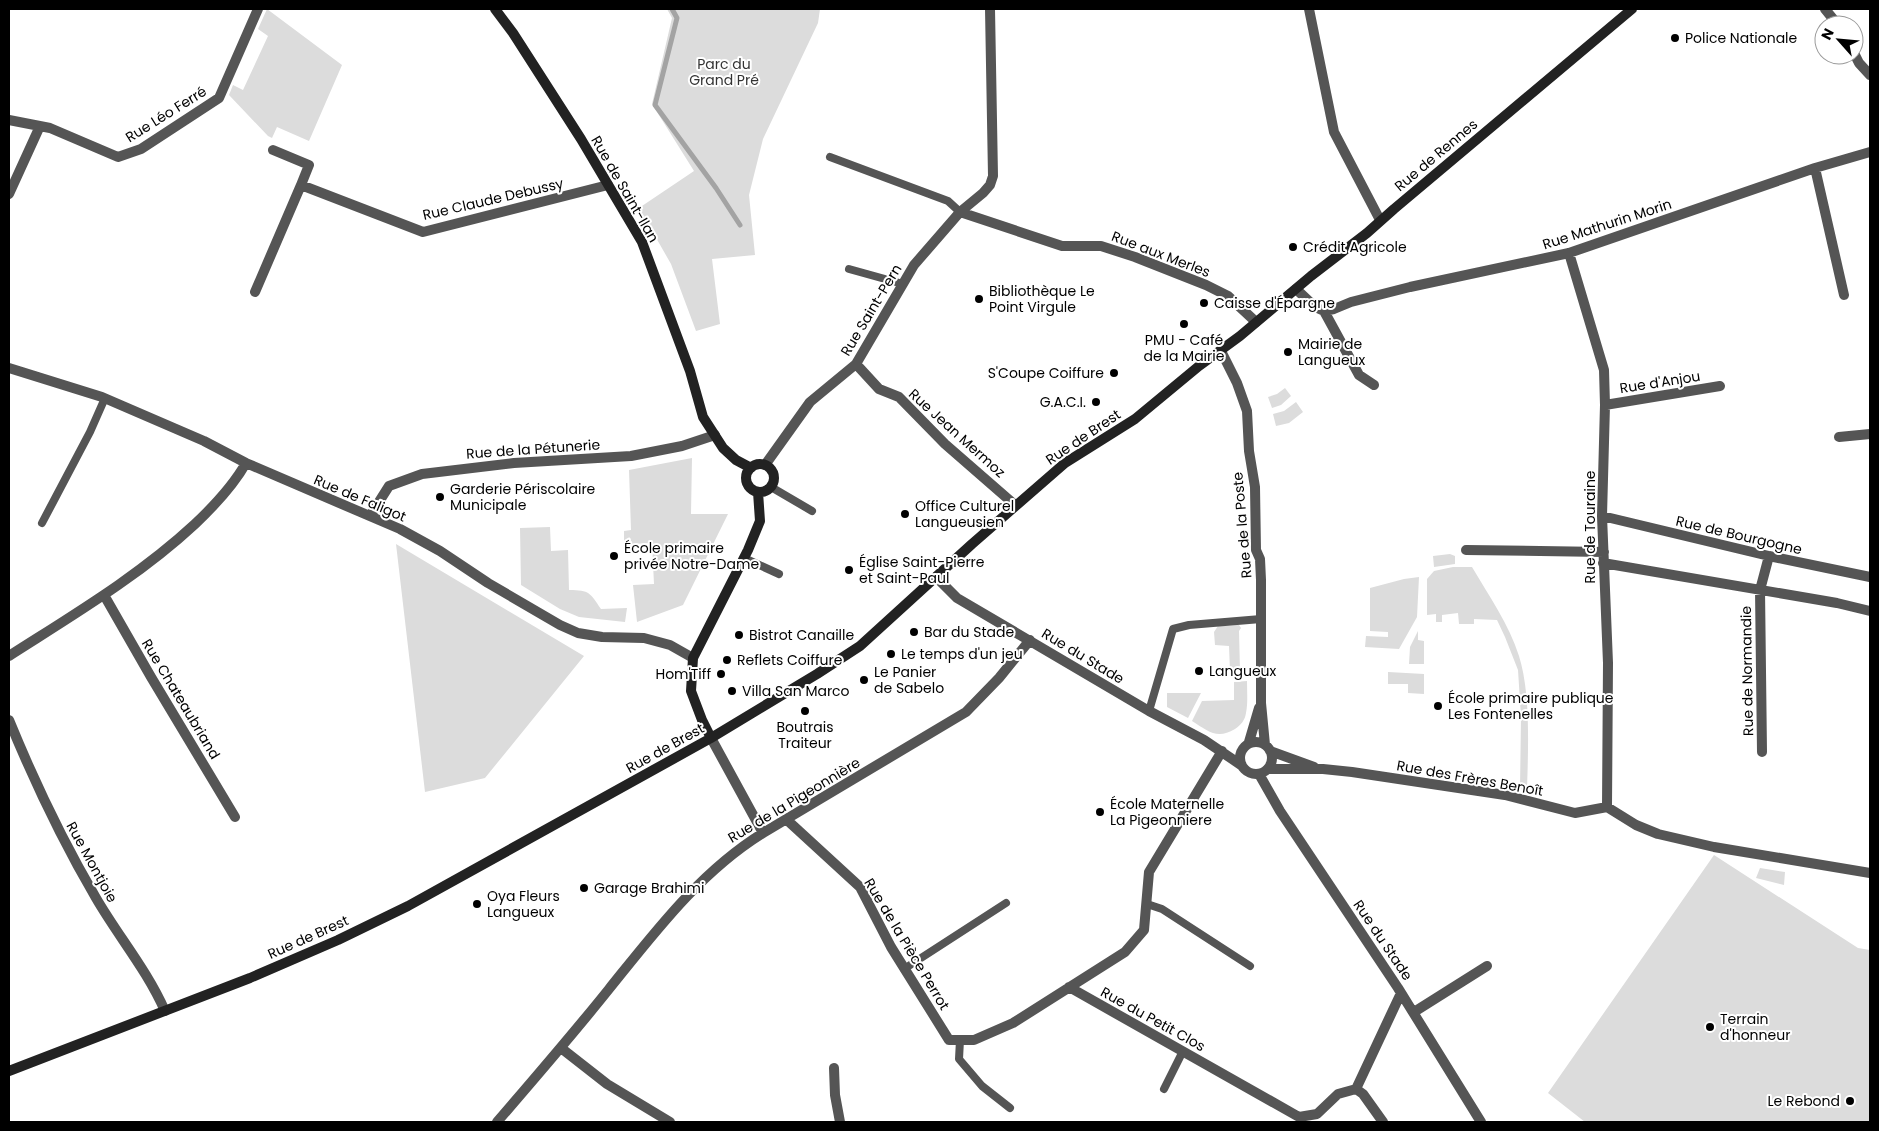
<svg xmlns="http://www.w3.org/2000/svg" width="1879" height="1131" font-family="Poppins,sans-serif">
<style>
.green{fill:#dcdcdc}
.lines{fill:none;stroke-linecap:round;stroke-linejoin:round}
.stream{stroke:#a3a3a3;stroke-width:5}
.lane{stroke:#555;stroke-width:8}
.street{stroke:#555;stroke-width:10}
.secondary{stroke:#222;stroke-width:10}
.poi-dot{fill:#000;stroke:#fff;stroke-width:2}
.labels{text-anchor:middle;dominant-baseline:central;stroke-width:4;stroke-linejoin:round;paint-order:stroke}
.poi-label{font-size:14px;fill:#000;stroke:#fff;text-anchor:start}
.park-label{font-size:14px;fill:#333;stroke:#fff}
.street-label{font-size:14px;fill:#000;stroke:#fff}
</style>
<rect width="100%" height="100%" fill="#fff"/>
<path class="green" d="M267,9L342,65L309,141L277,127L272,138L268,136L229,95L233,85L243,90L268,36L258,29Z
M667,9H820L818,23L763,139L749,195L755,255L712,259L720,324L696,331L671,264L639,208L694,171L652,104L672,18Z
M1285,388L1291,396L1281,405L1272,408L1268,397L1277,394Z
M1296,402L1303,412L1289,423L1276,426L1273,414L1284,411Z
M692,458L691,514H728L683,605L637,622L633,585L654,584L652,543L632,544V547H624V531L631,530L629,470Z
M550,527L551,551L568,550L569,590C590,590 590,593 601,609L627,608L625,622L579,617L560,609L521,585L520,528Z
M396,544L584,656L485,778L425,792Z
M1450,554L1455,556V564L1434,567L1433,556Z
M1453,567H1472C1489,596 1509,624 1519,656C1531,694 1528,751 1527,791L1520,789L1521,717L1518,670L1505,637L1497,620L1474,619V624H1459L1458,613L1442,615V622H1436V614L1427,615V579L1434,571Z
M1419,577L1417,617L1399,649L1365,647L1366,636L1388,637V632L1370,631V588L1404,579Z
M1239,625L1241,628L1239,631L1240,671H1230L1229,646L1215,645L1214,632L1218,626Z
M1418,631V640L1424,641V664H1409L1410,647Z
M1388,672L1424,674V694L1408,693V684H1388Z
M1247,681C1247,692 1248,703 1246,713C1245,720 1241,725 1235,729C1217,740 1208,731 1192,721L1202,701L1234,700V682Z
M1167,693H1201L1188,718L1167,707Z
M1714,855L1858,948L1870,950V1122H1585L1548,1093Z
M1760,868L1785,872L1784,885L1756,878Z"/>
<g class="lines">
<path class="stream" d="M672,9L677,18L655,105L716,188L740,225"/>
<path class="lane" d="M830,157L948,201L960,212
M849,269L903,284
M771,487L812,511
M42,523L90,432L105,398
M744,558L779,574
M1149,711L1173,629L1189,625L1261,619
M1147,904L1162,909L1250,966
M904,969L1006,903
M960,1040L959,1059L982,1086L1010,1108
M1164,1089L1183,1051"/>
<path class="street" d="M1309,9L1334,132L1380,220
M1825,9L1838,25
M1854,53L1859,63L1870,75
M9,120L50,128L118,157L141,149L219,98L258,9
M273,150L309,165L301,185
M1815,168L1844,295
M9,194L40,126
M960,212L1062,246H1101L1135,257L1206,285L1228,296L1256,322
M1569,253L1604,370L1605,405L1602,516L1608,663L1607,807
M1296,289L1315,307L1324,311L1334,309L1351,302L1410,287L1569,253L1815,168L1870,152
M255,292L301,185L423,232L608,185
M1324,311L1359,375L1374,385
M1221,351L1237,383L1247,411L1249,451L1255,487L1256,550L1260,559L1261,580V703L1265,745
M856,364L879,389L899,397L945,444L1015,505
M9,368L102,397L204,441L246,463L400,529L440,551L488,583L560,625L578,633L602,637L644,638L670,645L693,658
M1605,405L1720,386
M1839,437L1870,434
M765,465L810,402L856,364L914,265L960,212L983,193L990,185L993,176L990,9
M370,516L389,486L422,474L514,463L631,456L682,446L715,435
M1602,516L1769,556L1870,577
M1466,550L1604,552
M1603,563L1837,603L1870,611
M936,577L957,598L1149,711L1204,740L1241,765
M104,595L151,677L235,817
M9,656C73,615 139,576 195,524C214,506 233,486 246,463
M9,720C34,781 62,840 96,898C118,936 147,970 165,1011
M711,738L763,833
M1240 758a16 16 0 1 1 32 0a16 16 0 1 1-32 0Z
M1249,742L1259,708
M1270,751L1314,767
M1762,752L1760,590L1769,556
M1268,769H1323L1352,772L1505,795L1575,813L1607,807L1636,825L1658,834L1714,847L1870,873
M1259,774L1280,811L1398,988L1481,1122
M787,820L860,887L891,947L949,1040H974L1013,1023L1125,952L1144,930L1149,872L1222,751
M1069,987L1299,1117L1317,1114L1338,1094L1356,1089L1401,993
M1414,1012L1487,966
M561,1048L607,1084L670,1122
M834,1068L835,1095L840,1122
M1356,1089L1363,1094L1383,1122
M497,1122C535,1078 573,1034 609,989C655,932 700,872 763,833L966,712L999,678L1030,640"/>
<path class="secondary" d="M495,9L513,33L581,139L642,242L690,371L703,417L723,448L736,460L751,468
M746 478a14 14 0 1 1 28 0a14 14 0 1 1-28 0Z
M711,738L702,720L691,691L693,658L748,550L760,521L758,492
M9,1071L250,978L338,940L408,906L711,738L817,674L860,646L972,544L1065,463L1135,419L1199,366L1240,336L1311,276L1367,233L1394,209L1632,9"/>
</g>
<g class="poi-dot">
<circle cx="1675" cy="38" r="5"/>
<circle cx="1293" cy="247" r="5"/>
<circle cx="979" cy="299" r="5"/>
<circle cx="1204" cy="303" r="5"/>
<circle cx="1184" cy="324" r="5"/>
<circle cx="1288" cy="352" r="5"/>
<circle cx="1114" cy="373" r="5"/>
<circle cx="1096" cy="402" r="5"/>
<circle cx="440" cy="497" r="5"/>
<circle cx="905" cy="514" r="5"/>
<circle cx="614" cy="556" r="5"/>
<circle cx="849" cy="570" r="5"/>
<circle cx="914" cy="632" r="5"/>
<circle cx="739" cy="635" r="5"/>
<circle cx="891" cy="654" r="5"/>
<circle cx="727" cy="660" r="5"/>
<circle cx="1199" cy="671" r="5"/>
<circle cx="721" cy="674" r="5"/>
<circle cx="864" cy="680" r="5"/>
<circle cx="732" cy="691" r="5"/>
<circle cx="1438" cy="706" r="5"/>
<circle cx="805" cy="711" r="5"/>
<circle cx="1100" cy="812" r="5"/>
<circle cx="584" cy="888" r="5"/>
<circle cx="477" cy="904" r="5"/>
<circle cx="1710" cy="1027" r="5"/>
<circle cx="1850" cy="1101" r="5"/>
</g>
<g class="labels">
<g class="poi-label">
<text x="1685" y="38">Police Nationale</text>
<text x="1303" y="247">Crédit Agricole</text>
<text x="989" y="291">Bibliothèque Le<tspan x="989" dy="16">Point Virgule</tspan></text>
<text x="1214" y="303">Caisse d'Épargne</text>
<text x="1184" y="340" text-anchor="middle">PMU - Café<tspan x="1184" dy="16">de la Mairie</tspan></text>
<text x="1298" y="344">Mairie de<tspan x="1298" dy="16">Langueux</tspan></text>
<text x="1104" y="373" text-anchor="end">S'Coupe Coiffure</text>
<text x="1086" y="402" text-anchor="end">G.A.C.I.</text>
<text x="450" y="489">Garderie Périscolaire<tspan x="450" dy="16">Municipale</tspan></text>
<text x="915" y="506">Office Culturel<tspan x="915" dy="16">Langueusien</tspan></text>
<text x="624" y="548">École primaire<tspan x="624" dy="16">privée Notre-Dame</tspan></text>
<text x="859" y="562">Église Saint-Pierre<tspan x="859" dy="16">et Saint-Paul</tspan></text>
<text x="924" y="632">Bar du Stade</text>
<text x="749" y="635">Bistrot Canaille</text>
<text x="901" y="654">Le temps d'un jeu</text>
<text x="737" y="660">Reflets Coiffure</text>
<text x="1209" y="671">Langueux</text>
<text x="874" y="672">Le Panier<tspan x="874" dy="16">de Sabelo</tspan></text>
<text x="711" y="674" text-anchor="end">Hom'Tiff</text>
<text x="742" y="691">Villa San Marco</text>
<text x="1448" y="698">École primaire publique<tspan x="1448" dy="16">Les Fontenelles</tspan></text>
<text x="805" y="727" text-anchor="middle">Boutrais<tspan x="805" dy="16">Traiteur</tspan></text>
<text x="1110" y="804">École Maternelle<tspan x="1110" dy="16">La Pigeonniere</tspan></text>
<text x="594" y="888">Garage Brahimi</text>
<text x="487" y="896">Oya Fleurs<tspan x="487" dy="16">Langueux</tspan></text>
<text x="1720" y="1019">Terrain<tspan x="1720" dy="16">d'honneur</tspan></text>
<text x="1840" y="1101" text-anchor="end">Le Rebond</text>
</g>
<g class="park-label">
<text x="724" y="64">Parc du<tspan x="724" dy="16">Grand Pré</tspan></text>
</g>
<g class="street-label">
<text transform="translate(166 114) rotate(-32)">Rue Léo Ferré</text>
<text transform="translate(1436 155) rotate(-40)">Rue de Rennes</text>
<text transform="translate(625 189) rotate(60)">Rue de Saint-Ilan</text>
<text transform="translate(493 199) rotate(-13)">Rue Claude Debussy</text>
<text transform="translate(1607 224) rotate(-18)">Rue Mathurin Morin</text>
<text transform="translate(1161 254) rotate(21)">Rue aux Merles</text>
<text transform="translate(871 310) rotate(-59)">Rue Saint-Pern</text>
<text transform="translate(1660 382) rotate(-9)">Rue d'Anjou</text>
<text transform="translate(957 433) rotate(42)">Rue Jean Mermoz</text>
<text transform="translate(1083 437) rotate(-34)">Rue de Brest</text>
<text transform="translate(533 449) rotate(-4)">Rue de la Pétunerie</text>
<text transform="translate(360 498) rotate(23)">Rue de Faligot</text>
<text transform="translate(1242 525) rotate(-95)">Rue de la Poste</text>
<text transform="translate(1590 527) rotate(-90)">Rue de Touraine</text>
<text transform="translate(1739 535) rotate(13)">Rue de Bourgogne</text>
<text transform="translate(1083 656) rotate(31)">Rue du Stade</text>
<text transform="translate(1747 671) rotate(-91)">Rue de Normandie</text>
<text transform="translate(181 699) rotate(59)">Rue Chateaubriand</text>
<text transform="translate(665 748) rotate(-29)">Rue de Brest</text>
<text transform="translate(1470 778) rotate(10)">Rue des Frères Benoît</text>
<text transform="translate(794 800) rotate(-31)">Rue de la Pigeonnière</text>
<text transform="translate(92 862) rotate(61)">Rue Montjoie</text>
<text transform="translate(308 937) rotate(-24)">Rue de Brest</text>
<text transform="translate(1383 940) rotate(56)">Rue du Stade</text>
<text transform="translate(907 944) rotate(59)">Rue de la Pièce Perrot</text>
<text transform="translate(1153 1019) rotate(29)">Rue du Petit Clos</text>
</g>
</g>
<rect width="1879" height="1131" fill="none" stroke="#000000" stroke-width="20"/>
<g transform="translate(1839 40) rotate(297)"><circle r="24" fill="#ffffff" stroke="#999999"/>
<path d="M0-4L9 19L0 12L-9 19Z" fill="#000000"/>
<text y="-8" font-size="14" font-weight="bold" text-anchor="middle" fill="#000000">N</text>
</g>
</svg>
